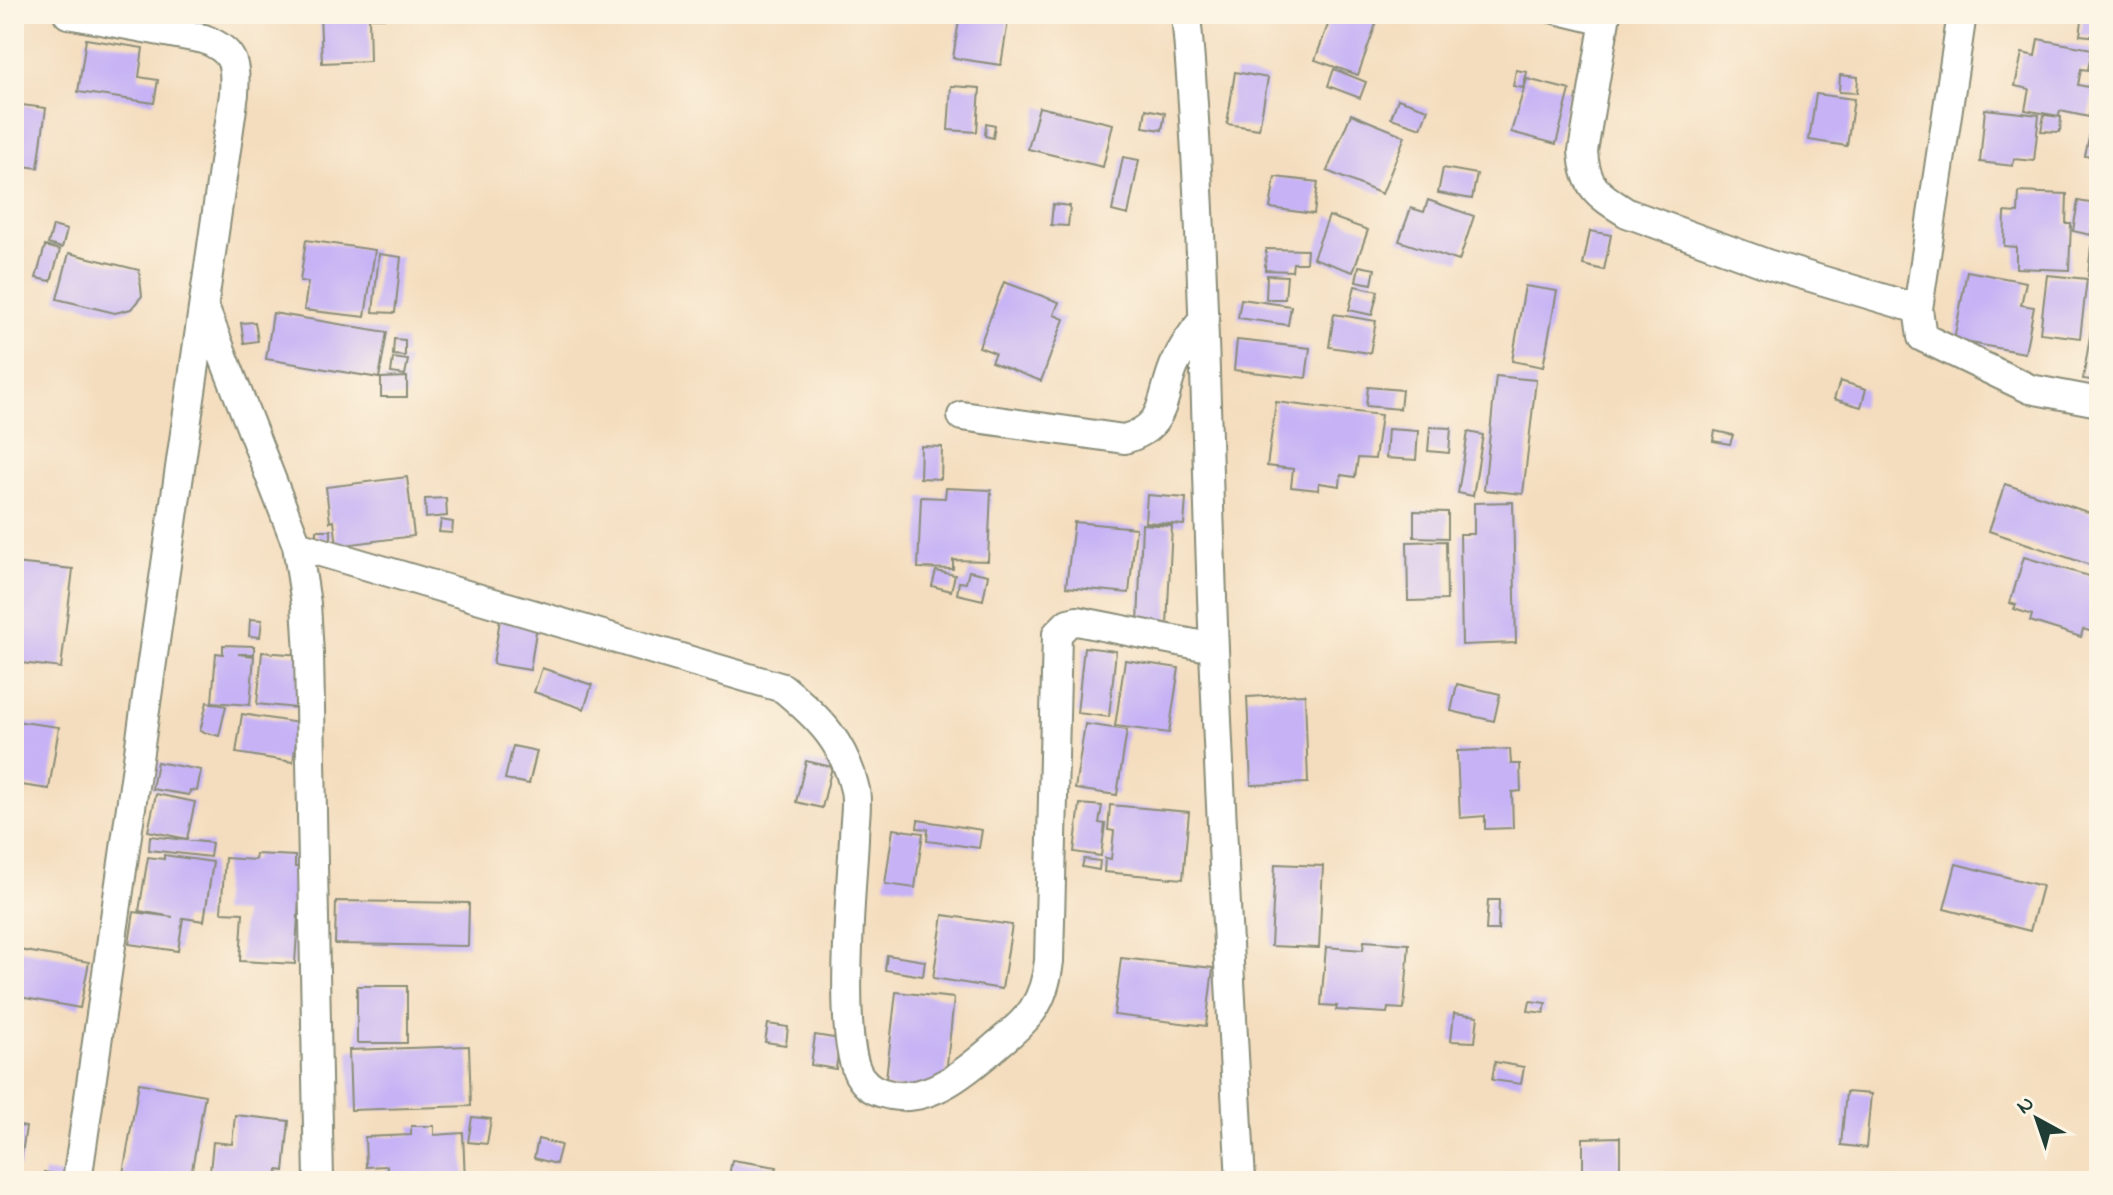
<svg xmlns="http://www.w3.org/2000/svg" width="2113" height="1195" font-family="'Indie Flower',sans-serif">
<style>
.building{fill:#c6b2f5}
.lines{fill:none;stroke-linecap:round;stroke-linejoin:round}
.service-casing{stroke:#8a8d79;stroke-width:18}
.minor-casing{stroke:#8a8d79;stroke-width:32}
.service{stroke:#fff;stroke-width:14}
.minor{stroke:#fff;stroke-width:28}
</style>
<rect width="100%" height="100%" fill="#fcf5e5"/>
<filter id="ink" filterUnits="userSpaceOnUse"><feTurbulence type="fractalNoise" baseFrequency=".0125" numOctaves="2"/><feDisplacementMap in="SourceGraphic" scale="16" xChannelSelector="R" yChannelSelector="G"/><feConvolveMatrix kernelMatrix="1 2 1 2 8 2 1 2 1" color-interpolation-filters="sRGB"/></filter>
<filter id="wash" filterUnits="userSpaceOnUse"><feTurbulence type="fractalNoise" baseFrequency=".006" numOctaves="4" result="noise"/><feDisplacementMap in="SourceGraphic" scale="32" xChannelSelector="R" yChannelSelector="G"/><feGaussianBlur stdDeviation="1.8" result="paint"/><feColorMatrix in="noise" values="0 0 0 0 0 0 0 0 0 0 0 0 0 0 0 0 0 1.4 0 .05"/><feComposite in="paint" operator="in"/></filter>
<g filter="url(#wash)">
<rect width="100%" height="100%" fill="#f4ddbe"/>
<g id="blocks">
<path class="building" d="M320,14H384V18H369L370,61L322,63Z
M960,14L1009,15L1001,65L953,58Z
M1332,14H1358L1377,21L1358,75L1315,60Z
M2083,14H2099V37L2080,35Z
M86,39L143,48L139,77L158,80L154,103L78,92Z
M2038,39L2092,49L2088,70L2081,69L2078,85L2094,88L2099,66V99L2092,98L2089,117L2060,111L2059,116L2025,110L2029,89L2015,86L2022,53L2035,56Z
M1334,69L1366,82L1360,98L1328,86Z
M1516,70L1527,72L1523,88L1513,86Z
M1235,72L1268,78L1259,129L1227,124Z
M1840,75L1858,77L1857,93L1839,92Z
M1527,79L1570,90L1556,144L1511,132Z
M951,86L980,88L977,132L948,130Z
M1816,94L1854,99L1847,146L1809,140Z
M1398,99L1428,109L1421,128L1391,118Z
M14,104L46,108L38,168L14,165Z
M1039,107L1113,124L1103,167L1028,149Z
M2096,107H2099V158L2085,156Z
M1146,109L1165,113L1162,130L1143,127Z
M1985,109L2039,115L2034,161L2014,159L2013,166L1980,162Z
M1351,114L1405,136L1382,194L1327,171Z
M2044,115L2061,117L2060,132L2041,131Z
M986,123L995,125L993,138L985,136Z
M1123,157L1139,160L1128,215L1112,211Z
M1443,168L1477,174L1472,199L1438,193Z
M1275,177L1318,182L1314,214L1270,208Z
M2019,192L2067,194L2066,224H2071L2069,270L2016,268V247L2004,246L2005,212L2018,213Z
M1428,200L1474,216L1459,261L1399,241L1411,208L1424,212Z
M2078,201L2096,204L2091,235L2073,231Z
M1053,204L1070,206L1068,226L1051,225Z
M1329,216L1368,230L1353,272L1313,258Z
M53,226L67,230L62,248L48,244Z
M1590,231L1611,235L1604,270L1583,265Z
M306,240L375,250L365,317L304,310L308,282L300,281Z
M45,246L60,250L51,281L36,278Z
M2091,246L2099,247V276H2088Z
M1266,249L1307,250L1306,263H1293L1292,271L1265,270Z
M69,253L139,270L142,296L131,309L115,313L57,299Z
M379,254L401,257L395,313L373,312Z
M1359,266L1375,269L1372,284L1356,281Z
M1967,271L2026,282L2021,305L2034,307L2025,353L1954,340Z
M1267,275L1287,276L1285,299H1266Z
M2047,275L2087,279L2080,338L2040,333Z
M1004,282L1059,302L1054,315L1064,319L1041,381L991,362L995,353L979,347Z
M1355,286L1378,291L1372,315L1349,310Z
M1525,286L1557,291L1543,367L1512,361Z
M1241,299L1291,306L1288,325L1238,318Z
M2095,306H2099V381L2083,379Z
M273,313L387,332L379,378L266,359Z
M1334,314L1376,321L1370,353L1329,347Z
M255,322L258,341L244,343L241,323Z
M394,339L405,340V356L393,355Z
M1237,340L1310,348L1306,378L1234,370Z
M393,358L408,360L405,375L391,373Z
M1496,376L1536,380L1523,494L1484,490Z
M407,377V397H381V378Z
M1840,381L1866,389L1861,407L1834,399Z
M1368,387L1402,390L1400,409L1366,406Z
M1276,402L1381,415L1375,459L1358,458L1355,477L1341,475L1340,486L1319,483L1318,490L1291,487L1293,469L1267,466Z
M1430,427L1451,428L1449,453L1428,451Z
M1388,429L1418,431L1416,460L1386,458Z
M1715,431L1733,435L1730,444L1713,441Z
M1468,432L1483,435L1473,496L1458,493Z
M921,446L942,447L941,479L920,478Z
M407,477L414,536L337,546L334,521L330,522L326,487Z
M2005,484L2099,516V568L1989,531Z
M946,488L991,490L988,561L953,560V569L918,568L921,497L945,498Z
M1147,495L1186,498L1184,525L1145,522Z
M446,498L447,516L426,518L425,499Z
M1513,502L1516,643L1462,645L1460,534H1474V503Z
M1414,511L1448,512V538L1414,537Z
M441,520L453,522L452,533L439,532Z
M1074,522L1136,528L1129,593L1066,587Z
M1142,524L1172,526L1167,625L1138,624Z
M317,530H331V539H317Z
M1446,541L1447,600L1408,601L1407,542Z
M2024,557L2099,579V634L2083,629L2081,637L2030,621L2032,615L2014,609L2016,605L2010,603Z
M14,563L73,569L61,668L14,662Z
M936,571L955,575L951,591L932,586Z
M969,571L988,575L983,600L957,594L959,582L966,583Z
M250,619L262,620L260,637L249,636Z
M500,619L537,625L530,670L493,664Z
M223,645L254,646V654H238L254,656L250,705L212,702L216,653L223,654Z
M1084,647L1116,651L1109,717L1077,713Z
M262,652L301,655L296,708L257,704Z
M1125,660L1179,668L1169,733L1115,726Z
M542,668L592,685L584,709L534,692Z
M1457,684L1500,694L1494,721L1451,711Z
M1305,694L1308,783L1251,785L1247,697Z
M207,702L226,706L219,736L200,731Z
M242,714L299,723L293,762L236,753Z
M14,721L59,727L49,789L14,784Z
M1085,724L1127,730L1117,795L1075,789Z
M513,746L537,751L529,784L505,779Z
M1510,749L1511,764H1520L1521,791L1512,792L1513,828L1485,829V816L1460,818L1457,751Z
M806,761L832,767L822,808L796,802Z
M157,762L201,770L197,791L190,790L189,795L152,789Z
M156,794L195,802L187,839L148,831Z
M1080,804L1102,806L1099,823L1105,824L1101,856L1074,852Z
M1110,805L1189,812L1183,879L1104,872L1105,858L1111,859L1114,831L1108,830Z
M918,820L982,830L979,848L927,841L928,829L917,828Z
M893,829L923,833L915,888L885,884Z
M150,836L212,843L210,857L149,850Z
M256,854L295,856V867H301L295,964L240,961L243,913L221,912L225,858L255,860Z
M164,855L213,862L204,921L183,918L178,951L129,944L134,912L173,917L139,911L148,857L164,859Z
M1084,859L1100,861L1099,870L1082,867Z
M1275,864L1323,866L1319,948L1271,946Z
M1956,864L2042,886L2030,931L1944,909Z
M1488,900H1499L1498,930H1486Z
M336,901L469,903L468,946L335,944Z
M943,915L1012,925L1002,989L933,978Z
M1364,941L1409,944L1404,1009L1388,1008L1387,1013L1336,1010L1337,1006L1321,1005L1326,947L1363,950Z
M14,949L89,962L80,1008L14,996Z
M887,955L925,961L923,976L885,970Z
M1121,958L1213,968L1206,1026L1114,1015Z
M357,986H407V1043H357Z
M896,992L954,998L944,1093L885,1087Z
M1530,1001L1546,1003L1544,1013L1528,1011Z
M1454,1013L1478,1016L1475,1042L1451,1041Z
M768,1024L788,1027L786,1045L765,1042Z
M815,1035L840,1039L836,1069L811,1065Z
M469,1046L471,1106L351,1110L349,1050Z
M1495,1062L1524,1067L1521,1084L1492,1080Z
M139,1083L205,1095L190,1181L122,1179Z
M1846,1092L1871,1094L1866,1148L1841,1145Z
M235,1115L289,1121L284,1171L278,1170L277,1181H209L213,1142L232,1144Z
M472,1117L491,1119L487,1144L468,1142Z
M14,1125L26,1127L20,1167L14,1166Z
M411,1126H434V1135L463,1133L465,1181H387V1166L366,1167L365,1137L411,1135Z
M1620,1137V1169L1583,1170V1138Z
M538,1139L561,1145L556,1164L534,1158Z
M732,1160L777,1167L774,1181H728Z
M44,1172L66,1176L65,1181H43Z"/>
</g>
</g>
<g filter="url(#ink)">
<use href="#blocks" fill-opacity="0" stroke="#8a8d79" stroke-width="2"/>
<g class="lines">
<defs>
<path id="service" d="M1546,14L1604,28"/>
<path id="minor" d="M68,14L204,39C234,51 236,63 234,94L77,1181
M1186,14C1205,225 1205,437 1214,649C1221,826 1231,1004 1241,1181
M1606,14L1583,151C1585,187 1598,195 1627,213L1767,264L1918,309L1922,337L2030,389L2099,402
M204,307L297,545L306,604L309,654L319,1181
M1918,309L1962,14
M962,416L1124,439C1167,427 1160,400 1174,366C1182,348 1192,333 1205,318
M297,545L783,688C819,718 844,742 855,790C858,804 854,823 854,838C852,884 836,1046 861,1078C869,1089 878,1092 891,1095C931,1103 969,1069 997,1045C1029,1019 1044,1004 1049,961L1057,634L1068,623L1077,621L1214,648"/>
</defs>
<use href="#service" class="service-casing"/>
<use href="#minor" class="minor-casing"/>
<use href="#service" class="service"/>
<use href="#minor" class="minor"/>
</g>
</g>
<rect width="2113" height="1195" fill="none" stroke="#fcf5e5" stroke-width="48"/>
<g transform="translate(2037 1119) rotate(320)" stroke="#fcf5e5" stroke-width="6" paint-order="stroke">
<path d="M0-6L14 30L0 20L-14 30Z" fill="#1f3d34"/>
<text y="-12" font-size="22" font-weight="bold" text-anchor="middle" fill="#1f3d34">N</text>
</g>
</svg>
